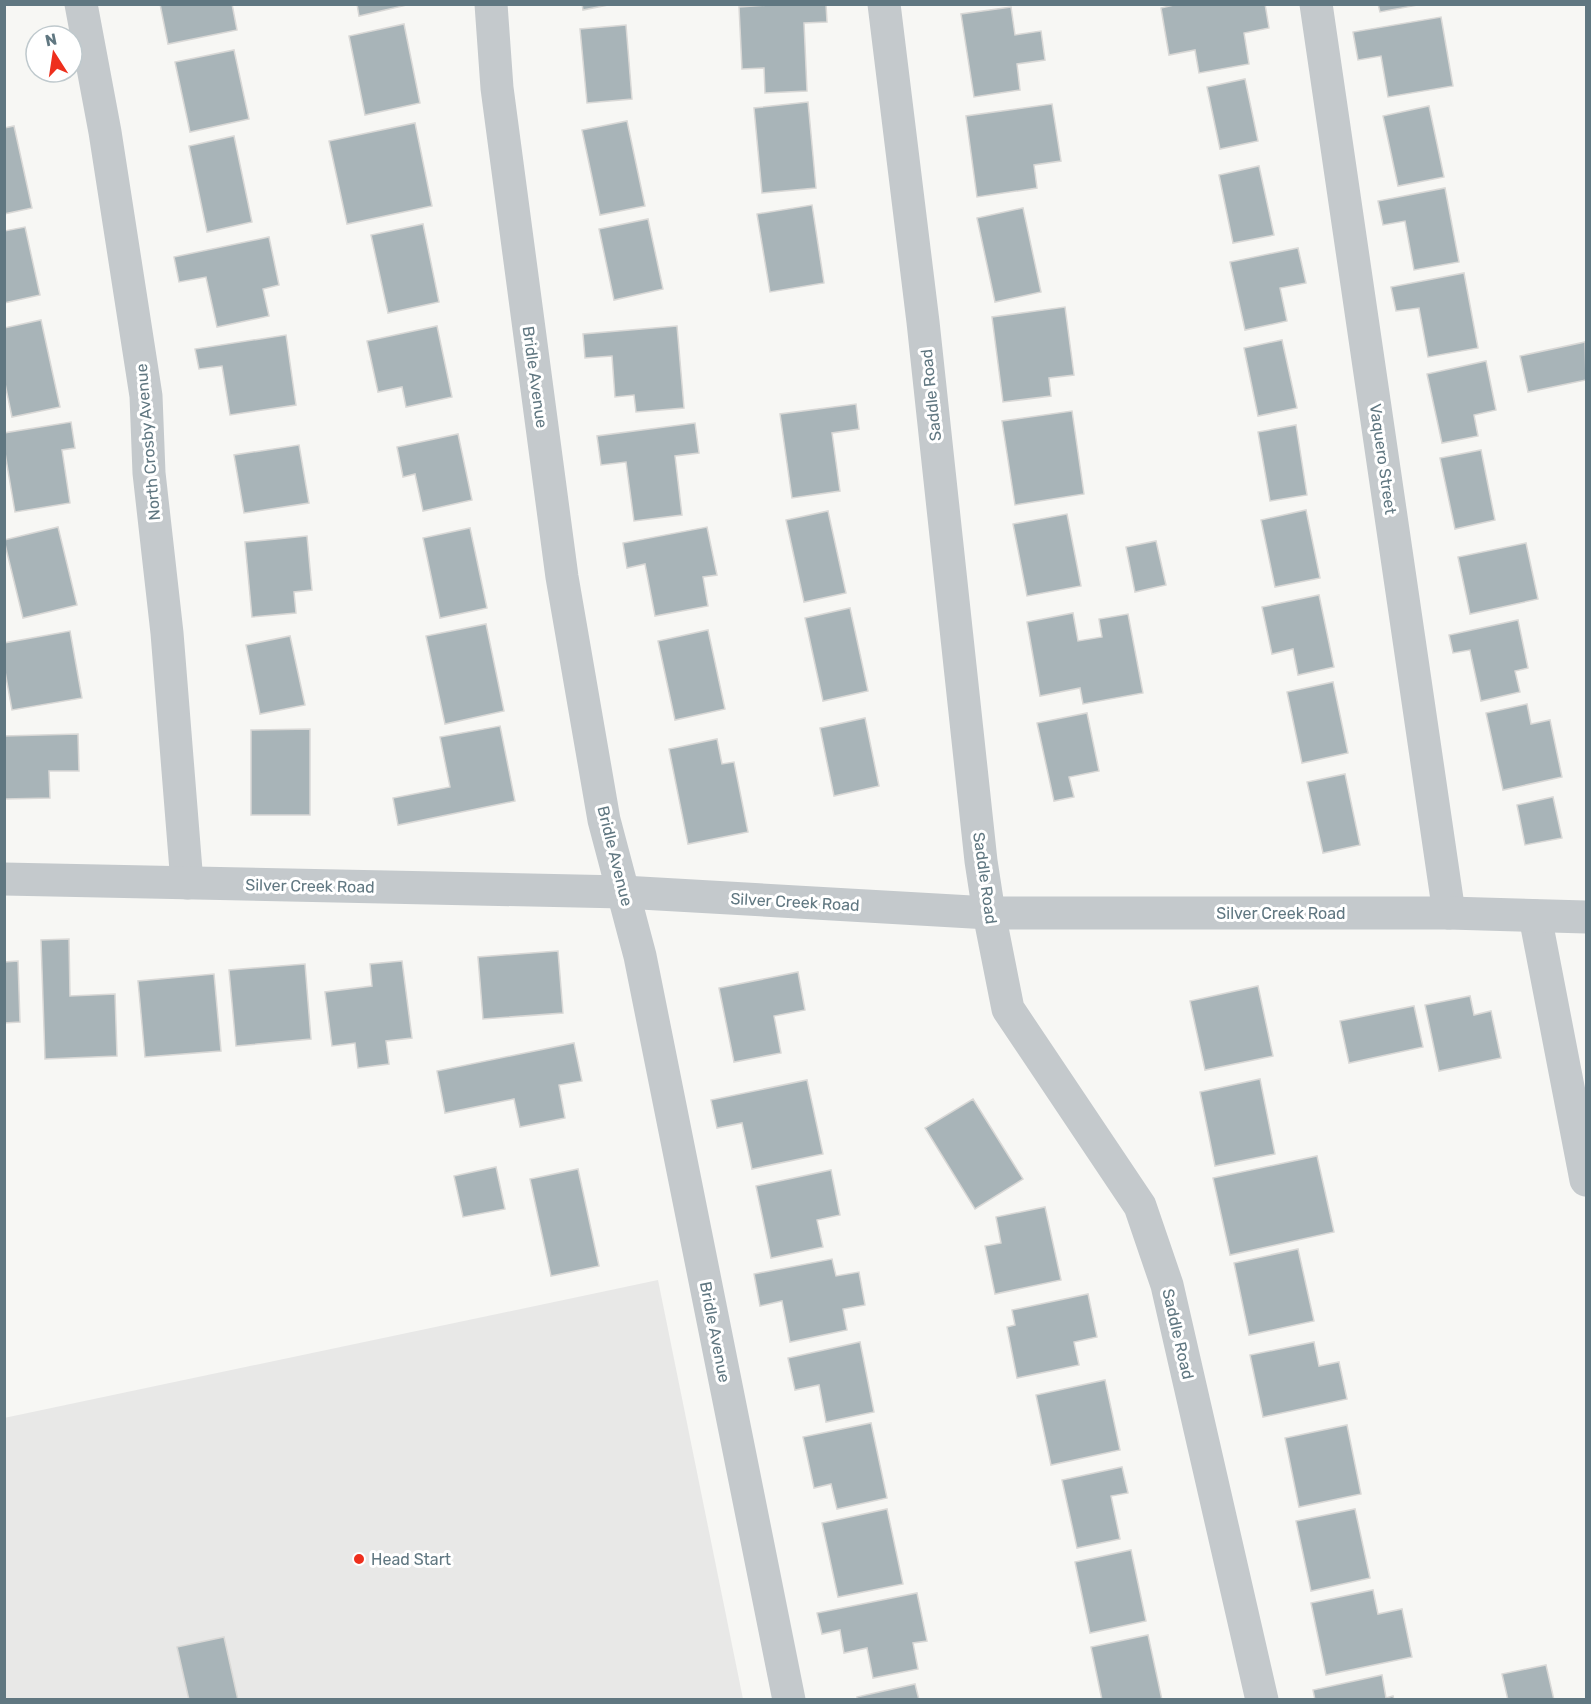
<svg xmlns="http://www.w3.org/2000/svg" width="1591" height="1704" font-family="Rubik,sans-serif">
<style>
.built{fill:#e8e8e7}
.building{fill:#a8b4b8;stroke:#d9d8d6;stroke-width:1.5}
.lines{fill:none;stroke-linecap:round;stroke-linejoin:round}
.minor{stroke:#c4c9cc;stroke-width:33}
.tertiary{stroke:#c4c9cc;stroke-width:33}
.poi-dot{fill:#ee2f1d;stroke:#fff;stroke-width:2}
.labels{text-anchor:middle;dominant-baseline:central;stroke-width:6;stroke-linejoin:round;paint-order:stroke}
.street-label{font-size:16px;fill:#607781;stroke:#fff}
.poi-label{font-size:16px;fill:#607781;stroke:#fff;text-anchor:start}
</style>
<rect width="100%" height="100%" fill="#f7f7f4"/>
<path class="built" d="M658,1280L743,1699H5L4,1418Z"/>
<path class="building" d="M160,4H232L237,30L168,44Z
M357,4H407V5L359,16Z
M582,4H613L583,10Z
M785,4H826L827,22L804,23L807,91L765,93L764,68L742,69L739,7Z
M1178,4H1265L1269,28L1244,33L1249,64L1199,73L1195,50L1169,55L1161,8Z
M1378,4H1418V5L1380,12Z
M1011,7L1015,35L1041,31L1045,60L1017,64L1020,90L974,97L961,14Z
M1441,17L1453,86L1388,97L1381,56L1358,60L1353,32Z
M404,24L420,103L365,115L349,36Z
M626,25L632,99L587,103L580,29Z
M234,50L249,119L190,132L175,62Z
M1245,79L1258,141L1220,149L1207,87Z
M808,102L816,188L762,193L754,108Z
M1052,104L1061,161L1034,165L1037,188L977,197L966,116Z
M1429,106L1444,177L1398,186L1383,116Z
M627,121L645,206L600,215L582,130Z
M415,123L432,206L347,224L329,141Z
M14,126L32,208L4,214V128Z
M234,136L252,222L207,232L189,146Z
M1259,166L1274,235L1233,243L1219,175Z
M1445,188L1459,262L1414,270L1405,221L1383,225L1378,201Z
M812,205L824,283L770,292L757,214Z
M1023,208L1041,292L995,302L977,218Z
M648,219L663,289L614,300L599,229Z
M423,224L439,302L388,313L371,235Z
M25,227L40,295L4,303V231Z
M269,237L279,285L263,289L269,316L217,327L206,277L179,282L174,257Z
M1298,248L1306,283L1280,288L1287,321L1245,330L1230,262Z
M1464,273L1478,348L1428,357L1419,308L1396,311L1391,287Z
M1065,307L1074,375L1049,378L1051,396L1003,402L992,317Z
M41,320L60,407L12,417L4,379V328Z
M437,326L452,397L406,407L402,387L378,392L367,341Z
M677,326L684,408L636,412L634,395L615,397L612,356L585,358L583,334Z
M286,335L296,405L230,415L222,366L199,369L195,349Z
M1282,340L1297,408L1258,416L1244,348Z
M1585,342L1586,380L1528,392L1520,356Z
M1486,361L1496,410L1474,415L1478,436L1442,443L1427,374Z
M856,404L859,429L832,433L840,491L792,498L780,414Z
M1072,411L1084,494L1015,505L1002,421Z
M71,422L75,448L62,450L70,503L15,512L4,447V433Z
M695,423L699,453L675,456L682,515L634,521L626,462L601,465L597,436Z
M1296,425L1307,495L1270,501L1258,432Z
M458,434L472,500L423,511L415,474L403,477L397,447Z
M299,445L309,503L244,513L234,455Z
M1481,450L1495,520L1455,529L1440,458Z
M1306,510L1320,578L1275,587L1261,520Z
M828,511L846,593L804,602L786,520Z
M1067,514L1081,586L1027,596L1013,524Z
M58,527L77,605L23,618L4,540Z
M707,527L717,575L703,577L708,606L655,616L645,564L627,568L623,543Z
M470,528L487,608L440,618L423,538Z
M307,536L312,590L294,592L296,613L252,617L245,542Z
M1156,541L1166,585L1135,592L1126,547Z
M1526,543L1538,599L1470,614L1458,557Z
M1319,595L1334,667L1298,675L1293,649L1272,654L1262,607Z
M850,608L868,691L823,701L805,618Z
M1073,613L1078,641L1102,637L1099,619L1128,614L1143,693L1083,704L1080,688L1040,696L1027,622Z
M1518,620L1528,668L1515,671L1520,692L1481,701L1470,650L1453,653L1449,635Z
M486,624L504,711L445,724L426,636Z
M708,630L725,709L675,720L658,641Z
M70,631L82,698L12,710L4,666V643Z
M290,636L305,705L260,714L246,645Z
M1333,682L1348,753L1302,763L1287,692Z
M1527,704L1531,724L1550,720L1562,777L1503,790L1486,713Z
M1087,713L1099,771L1069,777L1074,797L1054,801L1037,723Z
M865,718L879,786L834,796L820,728Z
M500,726L515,801L398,825L393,798L450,787L440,737Z
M310,729V815H251V730Z
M78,734L79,771H49L50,798L4,799V736Z
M717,739L722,764L734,762L748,832L688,844L669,749Z
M1345,774L1360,845L1323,853L1307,782Z
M1553,797L1562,838L1525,845L1517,805Z
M69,939L70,996L115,994L117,1056L45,1059L41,940Z
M558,951L563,1013L483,1019L478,957Z
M18,961L20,1022L4,1023V962Z
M402,961L412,1038L386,1041L389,1064L358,1068L355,1043L332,1046L325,992L372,986L370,964Z
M305,964L311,1039L236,1046L229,970Z
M798,972L805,1010L774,1016L781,1053L734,1062L719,988Z
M214,974L221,1051L145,1057L138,981Z
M1258,986L1273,1056L1205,1070L1190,1001Z
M1470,996L1474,1015L1491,1011L1501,1058L1439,1071L1425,1005Z
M1414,1006L1423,1047L1349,1063L1340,1021Z
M574,1043L582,1081L559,1085L565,1118L520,1127L514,1099L445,1113L437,1071Z
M1260,1079L1275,1154L1215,1166L1200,1092Z
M807,1080L823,1154L752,1169L742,1123L717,1128L711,1100Z
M973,1099L1023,1179L975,1209L925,1128Z
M1317,1156L1334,1232L1230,1255L1213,1178Z
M496,1167L505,1209L463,1217L454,1176Z
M578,1169L599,1266L551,1276L530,1179Z
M831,1170L840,1215L817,1220L823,1247L771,1258L756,1186Z
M1045,1207L1061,1280L995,1294L985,1246L1001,1243L996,1217Z
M1298,1249L1314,1321L1249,1335L1234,1263Z
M832,1259L836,1276L859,1272L865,1305L843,1309L847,1330L790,1342L782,1301L760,1306L754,1274Z
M1088,1294L1097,1337L1074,1342L1079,1365L1017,1378L1007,1327L1015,1325L1012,1310Z
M860,1342L874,1412L826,1422L819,1385L795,1390L788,1358Z
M1314,1342L1319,1366L1339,1362L1347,1399L1263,1417L1250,1355Z
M1105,1380L1120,1450L1051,1465L1036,1395Z
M871,1423L887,1498L837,1509L831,1484L814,1488L803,1437Z
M1347,1425L1361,1494L1299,1507L1285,1438Z
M1122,1467L1128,1493L1111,1496L1120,1539L1077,1548L1062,1480Z
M887,1509L903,1584L838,1597L822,1523Z
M1355,1509L1370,1578L1311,1591L1296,1521Z
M1131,1550L1146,1621L1090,1633L1075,1562Z
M1373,1590L1378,1614L1402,1609L1412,1657L1326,1675L1311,1603Z
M917,1593L927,1641L913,1643L918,1669L873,1678L867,1648L844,1653L840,1630L822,1634L817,1613Z
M1148,1635L1162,1700H1102L1091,1647Z
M224,1637L238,1700H189L177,1647Z
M1546,1665L1554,1700H1508L1502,1674Z
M1382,1675L1386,1698L1393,1696L1394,1700H1315L1313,1690Z
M915,1684L919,1700H858L857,1697Z"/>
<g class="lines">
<path class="minor" d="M81,4L105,132L146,396L149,473L167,633L187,883
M491,4L497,88L562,577L604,820L640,956L789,1700
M884,4L923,322L981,861L989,913L1008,1009L1140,1206L1167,1285L1262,1700
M1316,4L1449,913
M1535,916L1586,1180"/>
<path class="tertiary" d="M4,879L623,892L989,913H1449L1586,917"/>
</g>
<circle class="poi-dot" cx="359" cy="1559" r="6"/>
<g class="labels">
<g class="street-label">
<text transform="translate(535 377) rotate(82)">Bridle Avenue</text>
<text transform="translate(931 395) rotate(-96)">Saddle Road</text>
<text transform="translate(148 442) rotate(-95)">North Crosby Avenue</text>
<text transform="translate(1383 459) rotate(82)">Vaquero Street</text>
<text transform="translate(615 856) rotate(76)">Bridle Avenue</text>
<text transform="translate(985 878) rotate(82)">Saddle Road</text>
<text transform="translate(310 886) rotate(1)">Silver Creek Road</text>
<text transform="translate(795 902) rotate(3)">Silver Creek Road</text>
<text x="1281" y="913">Silver Creek Road</text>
<text transform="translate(715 1332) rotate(79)">Bridle Avenue</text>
<text transform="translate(1178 1334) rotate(77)">Saddle Road</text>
</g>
<g class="poi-label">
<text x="371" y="1559">Head Start</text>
</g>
</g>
<rect width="1591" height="1704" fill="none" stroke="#607781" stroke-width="12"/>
<g transform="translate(54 54) rotate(348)"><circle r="28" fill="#ffffff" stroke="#bfc9cd" stroke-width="1.5"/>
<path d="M0-4.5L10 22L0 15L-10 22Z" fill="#ee2f1d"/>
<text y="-9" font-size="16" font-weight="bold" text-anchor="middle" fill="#607781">N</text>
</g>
</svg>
